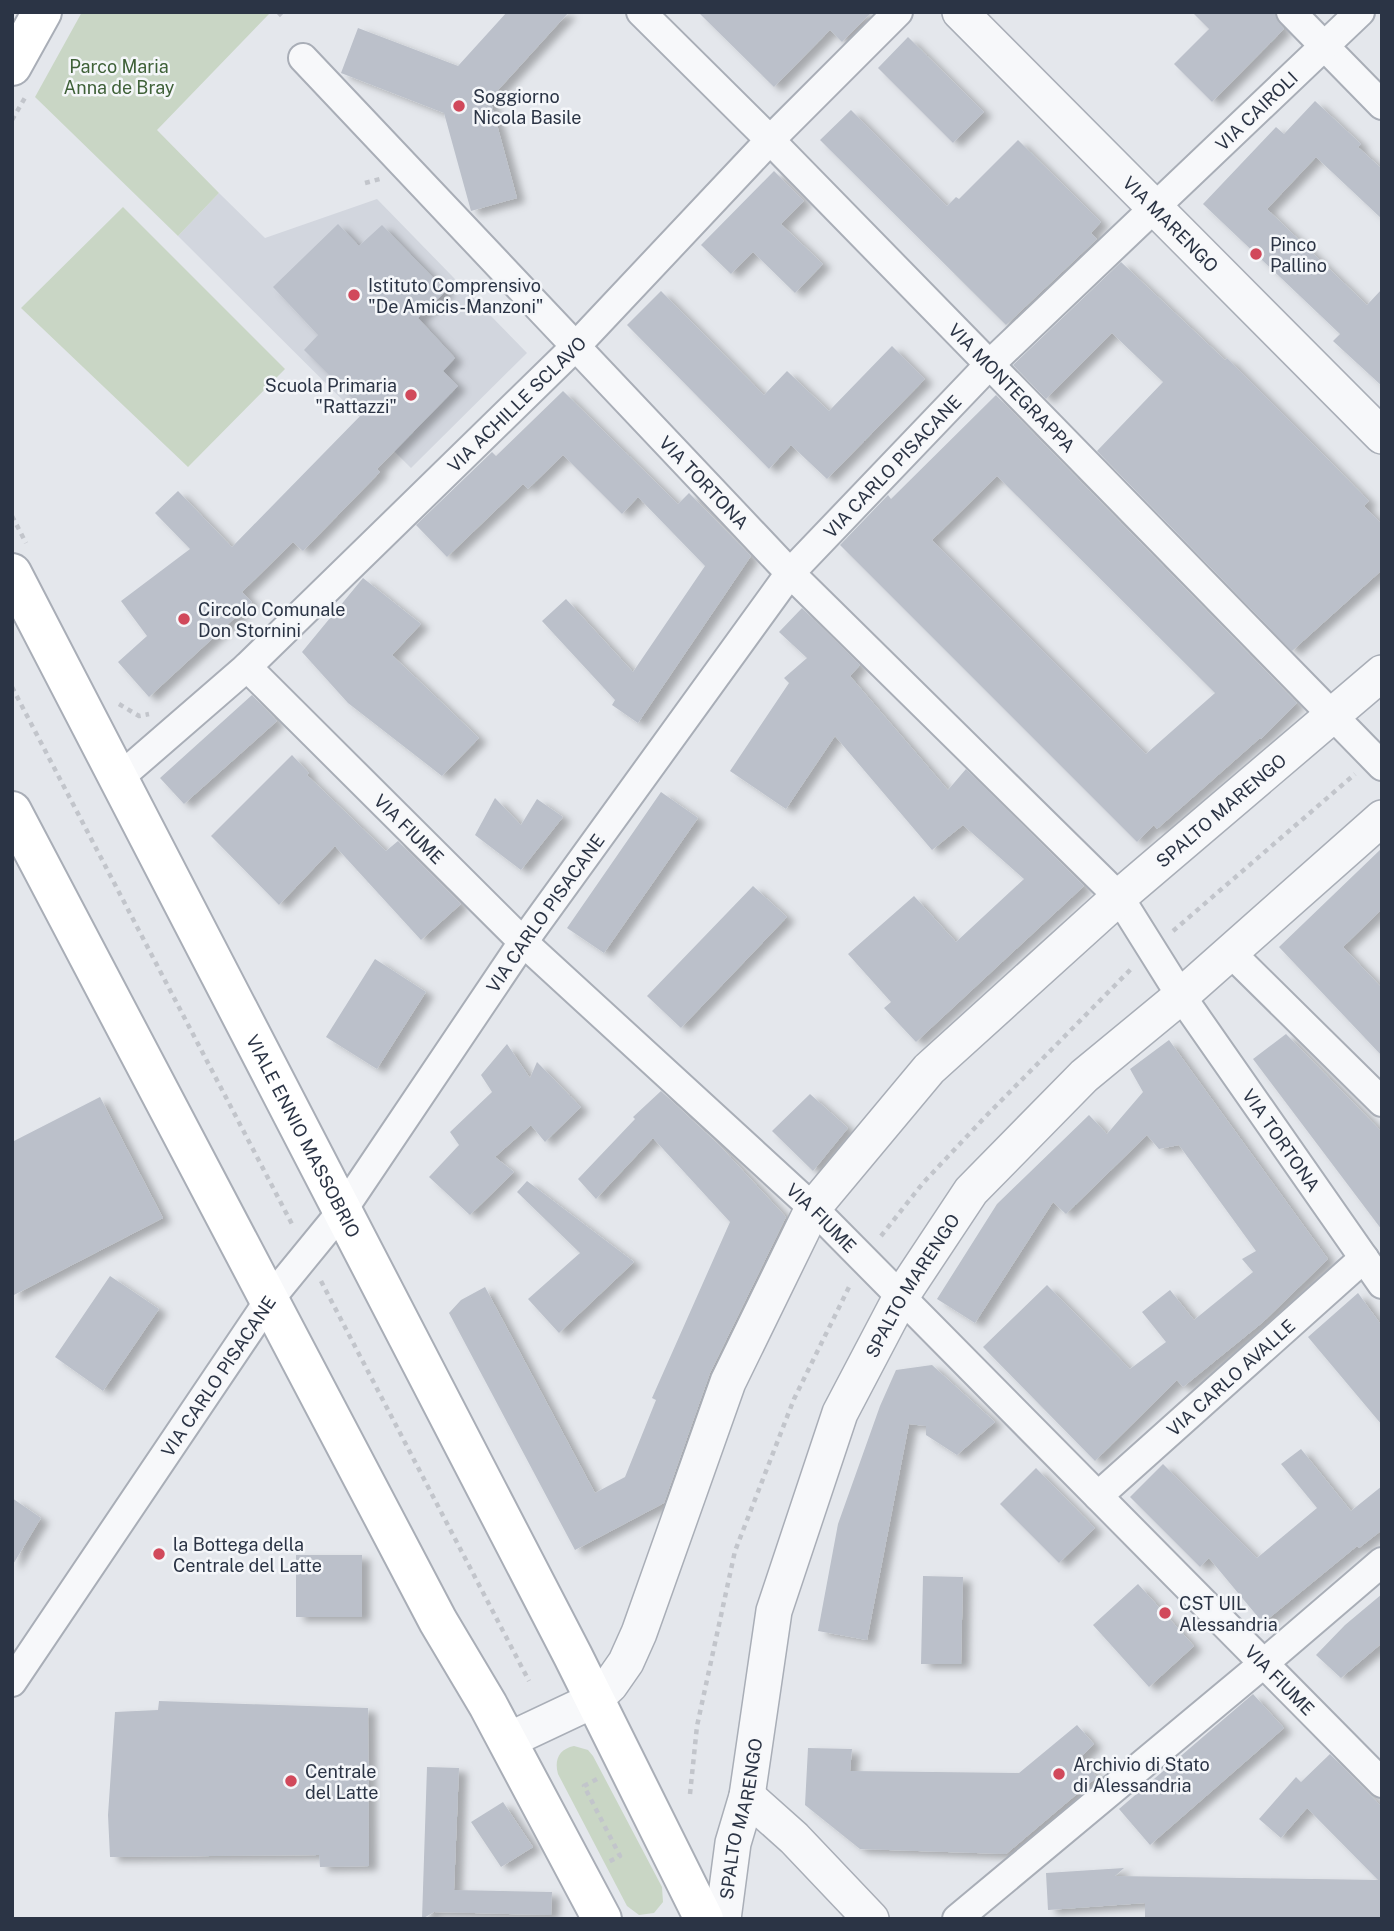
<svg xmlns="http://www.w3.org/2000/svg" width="1394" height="1931" font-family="'Public Sans',sans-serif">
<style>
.built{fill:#d2d6de}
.green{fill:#c9d6c5}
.building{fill:#bbc0ca;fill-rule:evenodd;filter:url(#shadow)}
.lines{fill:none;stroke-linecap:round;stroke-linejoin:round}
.minor-casing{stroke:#a9aeb7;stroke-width:32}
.tertiary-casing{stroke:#a9aeb7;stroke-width:38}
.secondary-casing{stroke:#a9aeb7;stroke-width:42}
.path{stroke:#c2c5cb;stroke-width:4.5;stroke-dasharray:5 5;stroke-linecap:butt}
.minor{stroke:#f7f8fa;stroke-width:28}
.tertiary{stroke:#f7f8fa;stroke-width:35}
.secondary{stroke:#fff;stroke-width:38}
.poi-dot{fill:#d1495b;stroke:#f4f6f9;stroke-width:2.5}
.labels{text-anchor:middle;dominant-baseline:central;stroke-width:5;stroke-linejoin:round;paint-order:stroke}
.park-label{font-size:18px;fill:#3f6138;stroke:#f4f6f9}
.poi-label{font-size:18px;fill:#2b3445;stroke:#f4f6f9;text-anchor:start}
.street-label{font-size:18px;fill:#2b3445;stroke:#f4f6f9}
</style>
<defs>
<filter id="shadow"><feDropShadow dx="8" dy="4.5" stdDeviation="3.5" flood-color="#0004"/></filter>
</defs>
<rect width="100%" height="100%" fill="#e4e7ec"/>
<path class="built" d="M219,193L265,238L377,199L527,353L411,468L178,236Z"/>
<path class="green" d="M82,12L270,13L157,130L219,193L178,236L35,97Z
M123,207L285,369L188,467L21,308Z
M574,1746L588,1750L593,1756L662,1887L663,1902L654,1913L639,1915L627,1906L558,1774C554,1760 559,1749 574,1746Z"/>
<path class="building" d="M507,12H569L490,99L517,198L471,211L444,113L341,73L358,28L458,66Z
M698,12H872L842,42L830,30L774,87Z
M1192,12H1275L1279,23L1284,29L1212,102L1174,64L1209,29Z
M908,37L984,112L953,143L878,68Z
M1315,101L1361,144L1358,147L1382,169V219L1316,157L1267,209L1367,305L1382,289V386L1333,341L1340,334L1203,204L1276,127L1284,134Z
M851,110L947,206L956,197L959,199L1018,140L1101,222L1091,233L1097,239L1006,325L820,140Z
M774,171L804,201L781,224L823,264L795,293L753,252L731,274L701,245Z
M338,224L359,246L382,225L446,291L418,318L455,358L443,371L458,386L377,469L380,472L303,551L293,542L242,592L252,602L149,697L118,662L147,636L121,601L190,549L155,513L178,491L232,547L365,411L304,350L318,335L273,287Z
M1121,262L1225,360L1227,358L1304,435L1369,501L1364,506L1382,524V570L1292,651L1097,451L1163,382L1112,333L1046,399L1013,365Z
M661,291L764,395L787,371L829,411L892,346L925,379L827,479L791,445L769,469L627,325Z
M563,391L678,504L689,493L751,556L638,723L612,705L615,700L542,621L566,599L633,672L705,566L638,497L622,514L563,455L528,489L523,484L447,557L416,525L492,452L496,456Z
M996,395L1297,703L1261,739L1260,738L1157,829L1154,825L1137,842L840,545L888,495L891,499ZM997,476L1215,693L1146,754L932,540Z
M363,578L421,624L392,655L479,738L442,776L348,703L302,652Z
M802,608L860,665L850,676L948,790L966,769L1084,886L916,1042L884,1008L891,1002L848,954L914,896L956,942L1024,879L963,825L932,850L835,736L786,809L730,771L789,683L784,678L807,658L779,632Z
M252,695L277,721L184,804L160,778Z
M292,755L309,773L307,775L386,851L398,841L461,904L421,940L335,846L279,905L211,836Z
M661,792L698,818L604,953L567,928Z
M495,798L521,825L537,799L563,817L521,870L475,835Z
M1382,848V909L1343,947L1382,988V1056L1279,947Z
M753,886L787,917L681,1028L647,996Z
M375,959L426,992L377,1069L326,1037Z
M1286,1034L1382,1132V1230L1253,1059Z
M1169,1040L1328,1259L1263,1322L1183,1387L1177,1380L1095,1461L983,1347L1047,1285L1130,1369L1166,1342L1142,1312L1170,1290L1194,1320L1253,1272L1242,1259L1256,1251L1179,1145L1159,1149L1147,1135L1066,1214L1053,1202L975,1323L937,1299L997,1204L1089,1115L1107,1134L1143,1092L1130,1069Z
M507,1044L530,1078L537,1062L581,1107L545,1142L531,1125L495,1157L514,1172L470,1215L429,1177L459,1145L450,1132L492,1092L481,1075Z
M661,1091L719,1145L786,1217L710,1373L664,1503L575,1550L449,1313L461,1300L485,1287L595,1493L625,1477L656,1400L652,1398L730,1222L653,1138L596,1199L578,1179L635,1119L633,1117Z
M810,1094L848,1128L813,1171L772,1131Z
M100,1097L163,1218L12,1296V1142Z
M527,1181L634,1262L559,1333L528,1299L580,1253L517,1192Z
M110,1276L159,1309L103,1391L55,1357Z
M1358,1293L1382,1326V1425L1308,1337Z
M932,1365L995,1422L957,1455L926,1435V1426L909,1424L867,1640L818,1631L838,1524L880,1406L896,1370Z
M1301,1449L1351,1511L1382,1486V1530L1359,1548L1357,1546L1263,1623L1209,1558L1200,1567L1130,1497L1163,1464L1257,1558L1317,1508L1281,1464Z
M1036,1468L1095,1528L1059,1563L1000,1504Z
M12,1498L41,1518L12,1566Z
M296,1555H362V1617H296Z
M923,1576L963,1577L961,1664H921Z
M1138,1584L1194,1646L1149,1687L1093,1625Z
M1382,1594V1643L1341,1678L1316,1655L1345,1625Z
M1253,1694L1284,1728L1150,1845L1119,1809Z
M159,1701L368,1708L369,1866L320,1867L319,1855L110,1857L108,1815L115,1712L158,1710Z
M1077,1725L1094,1744L1080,1758L1097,1777L1006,1854L860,1849L805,1805L808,1748L852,1749L850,1771L1019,1773Z
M1330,1754L1382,1807V1919L1145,1917V1903L1048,1910L1046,1873L1124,1868L1115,1876L1378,1880L1307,1808L1281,1838L1259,1819L1296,1777L1301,1782Z
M427,1767L459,1768L454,1890L552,1892L551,1915L434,1912L422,1919Z
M503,1802L533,1847L501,1867L471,1822Z"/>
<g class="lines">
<defs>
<g id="minor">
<path id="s1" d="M641,12L770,140L1382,766"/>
<path d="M1291,12L1382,105"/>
<path id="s2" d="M303,58L790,573L1119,897L1181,996L1382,1284"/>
<path id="s3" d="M247,667L523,942L813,1208L1382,1783"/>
<path id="s4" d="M119,778L247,667L576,346L770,140L898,12"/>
<path d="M1230,952L1382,1102"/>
<path id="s5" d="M1098,1496L1364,1258"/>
<path id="s6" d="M12,1682L270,1299L342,1211L523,942L790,573L989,365L1360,12"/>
<path d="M957,1919L1263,1664L1382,1562"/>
</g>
<g id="tertiary">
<path id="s7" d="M960,12L1382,436"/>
<path id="s8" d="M507,1741L594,1700L610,1685L626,1662L639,1633L728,1382L813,1208L929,1069L1119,897L1382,673"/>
<path d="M747,1796L794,1838L871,1919"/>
<path id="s9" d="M723,1919L733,1843L747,1796L774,1611L840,1413L902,1295L971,1191L1084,1076L1181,996L1382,818"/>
</g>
<g id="secondary">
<path d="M12,66L42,12"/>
<path id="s10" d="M12,573L573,1656L704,1919"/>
<path d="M12,811L438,1621L488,1705L602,1919"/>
</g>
</defs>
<use href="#minor" class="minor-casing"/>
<use href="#tertiary" class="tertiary-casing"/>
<use href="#secondary" class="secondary-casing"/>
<path class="path" d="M278,12L282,16
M12,120L26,96
M365,183L380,179
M12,516L26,543
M12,687L293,1226
M119,704L139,716L149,714
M1173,931L1355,774
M881,1236L923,1183L987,1115L1133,967
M321,1281L529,1681
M597,1779L584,1786L620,1856L608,1862
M690,1794L697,1726L735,1551L794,1399L850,1285"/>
<use href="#minor" class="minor"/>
<use href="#tertiary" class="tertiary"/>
<use href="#secondary" class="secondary"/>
</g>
<g class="poi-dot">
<circle cx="459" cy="106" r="7"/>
<circle cx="1256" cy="254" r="7"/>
<circle cx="354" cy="295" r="7"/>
<circle cx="411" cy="395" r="7"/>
<circle cx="184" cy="619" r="7"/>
<circle cx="159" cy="1554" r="7"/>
<circle cx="1165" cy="1613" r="7"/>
<circle cx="1059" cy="1774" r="7"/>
<circle cx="291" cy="1781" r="7"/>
</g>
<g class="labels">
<g class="park-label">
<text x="119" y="66">Parco Maria<tspan x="119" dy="21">Anna de Bray</tspan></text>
</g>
<g class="poi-label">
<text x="473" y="96">Soggiorno<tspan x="473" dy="21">Nicola Basile</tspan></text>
<text x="1270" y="244">Pinco<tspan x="1270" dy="21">Pallino</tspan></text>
<text x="368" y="285">Istituto Comprensivo<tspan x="368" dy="21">"De Amicis-Manzoni"</tspan></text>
<text x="397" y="385" text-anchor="end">Scuola Primaria<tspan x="397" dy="21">"Rattazzi"</tspan></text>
<text x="198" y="609">Circolo Comunale<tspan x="198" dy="21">Don Stornini</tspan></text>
<text x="173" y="1544">la Bottega della<tspan x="173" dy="21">Centrale del Latte</tspan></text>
<text x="1179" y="1603">CST UIL<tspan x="1179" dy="21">Alessandria</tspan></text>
<text x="1073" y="1764">Archivio di Stato<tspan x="1073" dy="21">di Alessandria</tspan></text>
<text x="305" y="1771">Centrale<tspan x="305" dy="21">del Latte</tspan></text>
</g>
<g class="street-label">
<text stroke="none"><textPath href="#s6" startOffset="2012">VIA CAIROLI</textPath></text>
<text stroke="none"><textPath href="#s7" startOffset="299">VIA MARENGO</textPath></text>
<text stroke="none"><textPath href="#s1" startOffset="528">VIA MONTEGRAPPA</textPath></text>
<text stroke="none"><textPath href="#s4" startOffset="546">VIA ACHILLE SCLAVO</textPath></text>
<text stroke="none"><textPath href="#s6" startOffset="1503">VIA CARLO PISACANE</textPath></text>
<text stroke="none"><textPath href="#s2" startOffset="584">VIA TORTONA</textPath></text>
<text stroke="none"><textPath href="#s8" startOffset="1209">SPALTO MARENGO</textPath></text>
<text stroke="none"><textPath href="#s3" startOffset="229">VIA FIUME</textPath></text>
<text stroke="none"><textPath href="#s6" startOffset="936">VIA CARLO PISACANE</textPath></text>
<text stroke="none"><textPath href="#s10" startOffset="634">VIALE ENNIO MASSOBRIO</textPath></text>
<text stroke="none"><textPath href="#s2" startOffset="1463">VIA TORTONA</textPath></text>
<text stroke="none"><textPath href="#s3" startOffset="796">VIA FIUME</textPath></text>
<text stroke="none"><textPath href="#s9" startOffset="668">SPALTO MARENGO</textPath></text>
<text stroke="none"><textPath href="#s6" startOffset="369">VIA CARLO PISACANE</textPath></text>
<text stroke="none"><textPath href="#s5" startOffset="178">VIA CARLO AVALLE</textPath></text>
<text stroke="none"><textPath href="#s3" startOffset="1447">VIA FIUME</textPath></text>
<text stroke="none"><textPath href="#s9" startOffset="102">SPALTO MARENGO</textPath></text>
</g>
</g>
<rect width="1394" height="1931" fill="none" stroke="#2b3445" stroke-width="28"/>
</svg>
